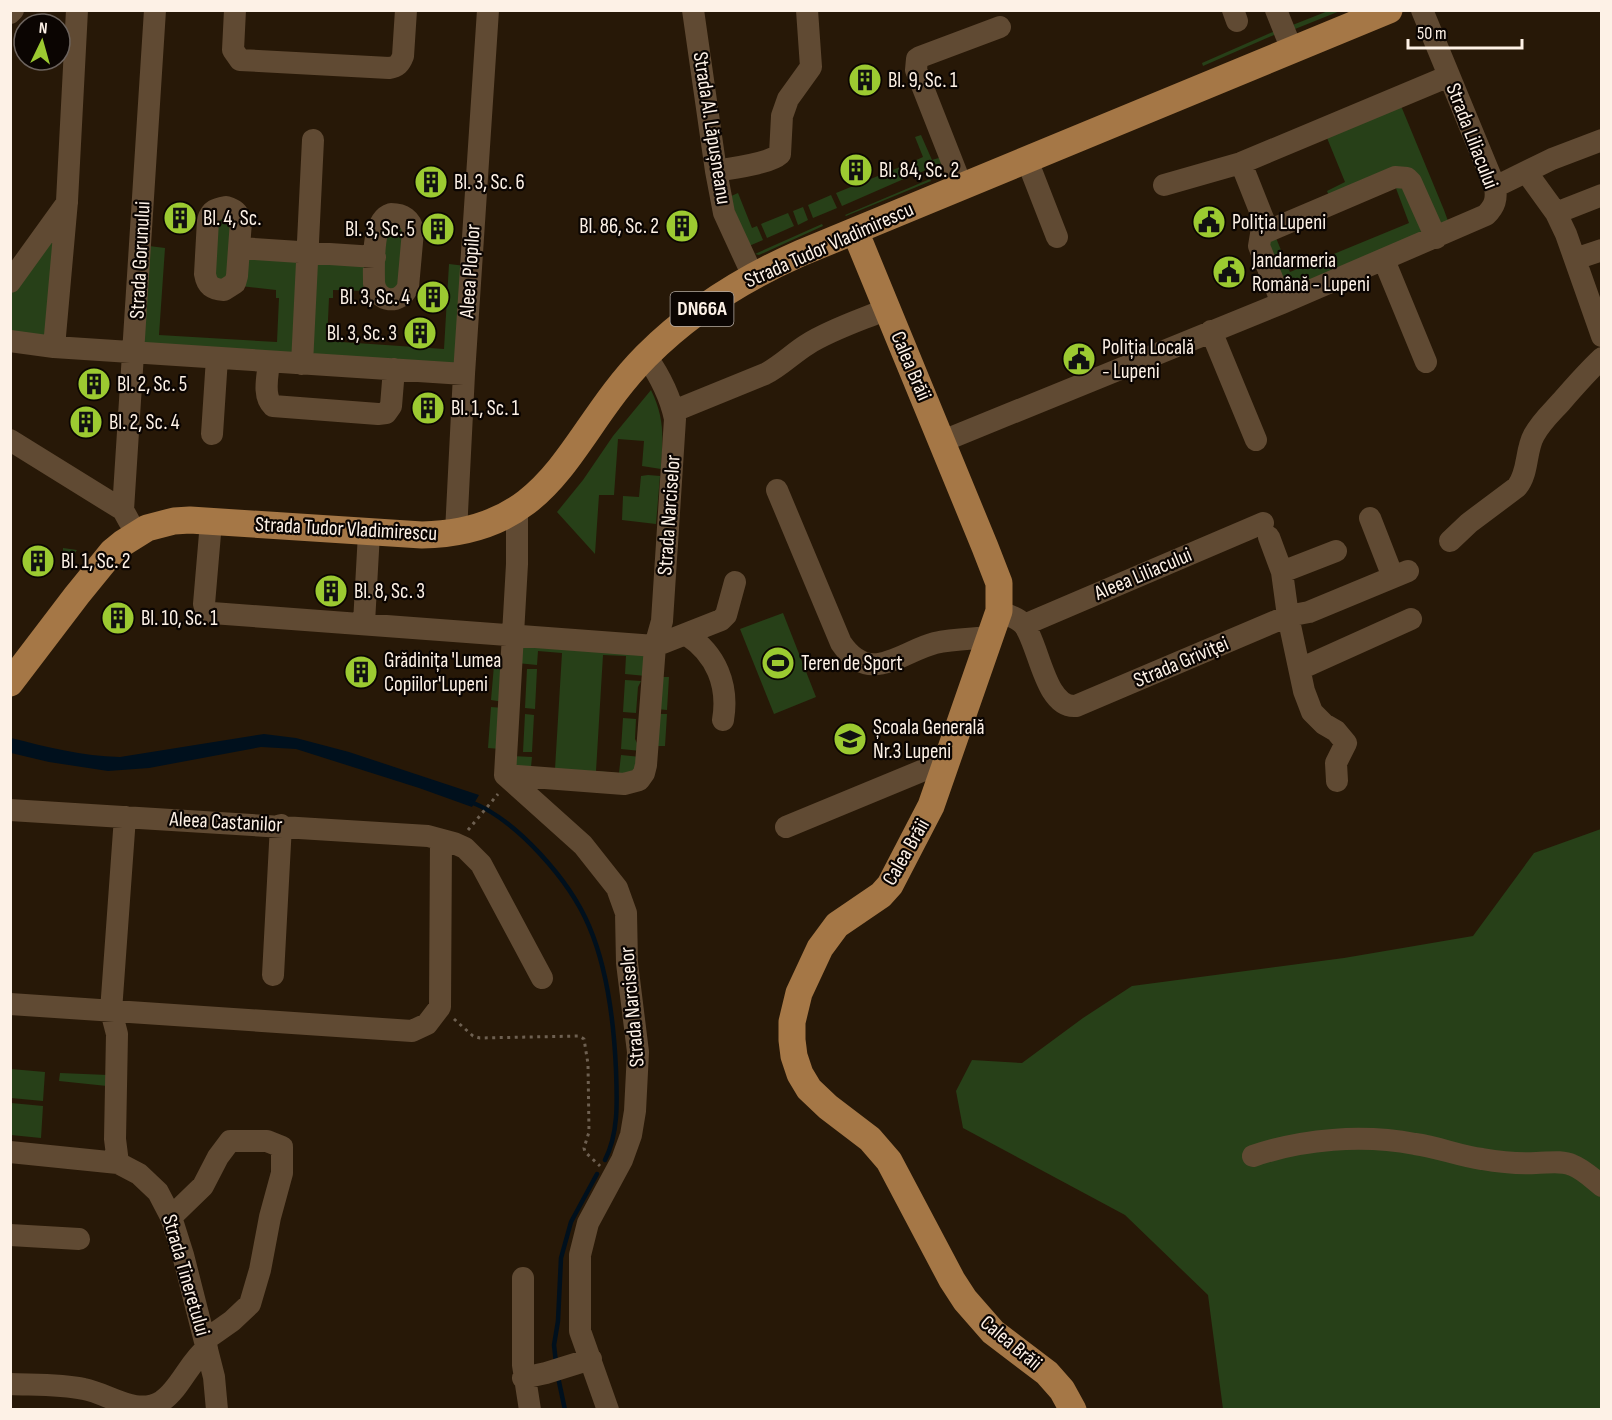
<svg xmlns="http://www.w3.org/2000/svg" width="1612" height="1420" font-family="'Sofia Sans Condensed',sans-serif">
<style>
.green{fill:#274018}
.water{fill:#00101d}
.lines{fill:none;stroke-linecap:round;stroke-linejoin:round}
.stream{stroke:#00101d;stroke-width:4.5}
.path{stroke:#6e6051;stroke-width:3;stroke-dasharray:3 4.5;stroke-linecap:butt}
.minor{stroke:#604a33;stroke-width:22}
.major{stroke:#a57746;stroke-width:27}
.labels{text-anchor:middle;dominant-baseline:central;stroke-width:4.5;stroke-linejoin:round;paint-order:stroke}
.shield{fill:#0b0502;stroke:#b4aaa2;stroke-width:1.5}
.shield-label{font-size:20px;font-weight:bold;fill:#fdf1e6}
.poi-label{font-size:21px;fill:#fdf1e6;stroke:#0b0502;text-anchor:start}
.street-label{font-size:21px;fill:#fdf1e6;stroke:#0b0502}
</style>
<rect width="100%" height="100%" fill="#271807"/>
<path class="green" d="M1328,11H1340L1295,29L1290,26Z
M1275,31L1274,35L1203,66L1202,63Z
M1399,101L1444,210L1448,221L1441,223L1414,174L1329,196L1327,191L1345,182L1325,133Z
M921,135L932,160L942,157L944,162L917,174L912,162L923,157L915,137Z
M900,167L906,178L842,206L836,193Z
M930,179L931,181L846,216L845,215Z
M1402,182L1422,233L1288,290L1265,242L1274,233L1290,272L1409,223L1394,183Z
M738,193L752,228L757,226L763,240L749,246L729,197Z
M831,195L837,208L813,218L808,205Z
M803,207L808,220L798,225L793,211Z
M232,213L235,276L216,284L211,223Z
M788,213L794,226L767,238L761,224Z
M404,223V286L384,293L381,228Z
M822,224L823,226L759,255L755,254Z
M55,229L50,335H11L10,295Z
M149,246L165,248L159,335L277,342L279,298H276V290L240,286L242,259L296,258V353L149,348L141,338Z
M363,260L368,291L333,290V298H329L327,341L444,349L449,264L466,266L455,363L321,361L306,346L313,261Z
M651,390C665,419 663,437 661,469L642,466L644,441L618,439L614,495H599L595,554L557,512L583,480L613,436Z
M648,475L660,476L656,524L622,520L623,496L639,497L641,476Z
M63,548L77,550L62,571Z
M783,613L816,697L774,714L740,629Z
M518,647L644,652L646,676L625,674L626,656L603,655L596,771L619,773L621,755L641,757L633,777L511,766L512,756L532,757L531,767L555,769L562,653L538,651L537,665L517,663Z
M494,665L507,666L504,702L491,700Z
M527,669H537L535,709L525,708Z
M659,677H669L667,710L657,709Z
M625,680L641,681L638,687L636,713L623,712Z
M491,707L504,708L501,749L488,748Z
M525,714L534,715L532,752H523Z
M656,714H667L665,746H654Z
M623,718L636,719L635,739L641,751L621,749Z
M1601,829V1409H1223L1208,1295L1125,1215L963,1128L956,1091L972,1060L1022,1063L1083,1018L1132,986L1344,958L1473,936L1534,853Z
M11,1069L45,1072L43,1101L11,1098Z
M60,1073L108,1075L107,1086L59,1081Z
M11,1103L43,1106L41,1138L11,1135Z"/>
<path class="water" d="M264,734L296,738L349,752L479,795L472,807L419,788L296,749L261,747L149,768L108,771L49,762L11,753V738C47,747 82,756 120,757Z"/>
<g class="lines">
<path class="stream" d="M471,802C517,820 570,881 589,926C607,968 614,1024 616,1070C617,1099 619,1133 605,1160
M556,1363L554,1345L558,1321L561,1258L571,1222L597,1174
M558,1377L565,1410"/>
<path class="path" d="M468,830L498,794
M454,1019L473,1036L480,1038L579,1036L584,1039L588,1064L589,1132L584,1148L585,1152L600,1166"/>
<path class="minor" d="M235,10L233,50L240,60L389,68C397,67 400,64 403,56L406,10
M693,10L716,171L724,213L753,276
M1233,10L1237,21
M1276,10L1292,50
M10,13L13,10
M1027,160L1057,237
M1241,163L1268,231
M716,171C732,168 769,164 780,154L782,116L788,99L811,67L807,10
M1527,173L1556,213L1566,234L1602,336
M1164,185L1241,163L1449,76
M962,187L916,70L917,59L920,57L1000,27
M1495,187L1552,159L1602,140
M226,207C235,210 238,212 241,221L237,276L235,283L224,290C212,289 207,286 205,274L208,220C211,210 216,209 226,207Z
M1556,213L1602,195
M391,214C403,214 411,219 413,231L408,287C400,305 377,303 374,283C374,265 371,220 391,214Z
M240,248L375,257
M1575,259L1602,250
M1384,260L1426,362
M10,282L67,203
M1282,303L1259,246L1261,234L1395,177L1407,178L1411,182L1436,238
M1211,331L1256,440
M10,341L54,347L464,374
M54,347L67,201L77,10
M269,362C268,375 262,396 273,406L378,414L386,413L391,406L394,369
M302,364L313,140
M674,411L765,374C781,366 793,353 808,344C832,329 861,320 887,309
M212,434L217,358
M10,440L123,510L129,521
M943,441L1282,303L1486,215C1495,206 1497,199 1495,187L1422,10
M777,490L841,643C870,686 900,652 935,643C953,639 973,639 991,637
M123,510L155,10
M1370,518L1393,577
M211,522L204,604L206,610L212,613L655,646L662,621L675,419C670,395 660,376 646,356
M456,532L464,374L488,10
M1269,537L1282,572L1288,616L1304,691L1312,712L1324,724L1336,731L1346,743L1336,763L1337,781
M1450,541L1469,523L1517,487C1529,472 1525,451 1534,435C1541,422 1551,413 1561,402C1574,387 1587,372 1602,358
M1282,572L1336,551
M999,611C1007,615 1019,618 1024,625C1039,644 1045,709 1076,706L1288,616L1309,612L1408,571
M364,623L369,533
M1024,625L1263,523
M687,635C716,654 729,685 723,720
M1300,669L1411,619
M505,775L583,845L617,888L626,913L627,963L638,1052L635,1111L631,1135L622,1160L588,1223L580,1255V1331L608,1410
M505,775L624,784L639,780L644,773L646,765L655,646L721,620L726,615L735,582
M505,775L517,564V510
M10,810L428,836L454,843L465,848L481,864L542,978
M786,827L948,760
M273,975L281,825
M10,1004L412,1031L427,1024L440,1007L441,840
M10,1152L118,1163L139,1174L158,1192L171,1217L183,1255L214,1377L217,1410
M1253,1156C1303,1139 1362,1134 1415,1144C1438,1147 1459,1156 1482,1159C1499,1162 1518,1164 1536,1163C1548,1163 1561,1160 1572,1165C1583,1169 1593,1179 1602,1186
M118,1163L115,1139L117,1034L111,1011L125,817
M171,1217L203,1186L218,1157L230,1141H267L282,1147V1173L270,1217L260,1270L250,1304L232,1321L205,1340
M10,1235L79,1239
M523,1278V1365L530,1410
M523,1378L546,1373L591,1359
M10,1384C34,1385 61,1384 84,1389C110,1394 136,1417 162,1401C180,1389 189,1362 207,1348"/>
<path class="major" d="M855,231L985,547L999,583V611L931,806L890,885L881,895L837,925L820,948L799,993L792,1022V1040L794,1056L800,1074L809,1089L828,1107L870,1139L889,1161L952,1280L965,1300L993,1332L1047,1373L1062,1390L1073,1410
M10,683L77,595L112,552L123,543L147,528L174,521L190,520L422,535C557,532 567,436 646,356C690,312 744,278 801,253L1389,10"/>
</g>
<defs>
<symbol id="building-disc" viewBox="-11 -11 22 22"><circle r="9.5" fill="#9cca31" stroke="#0b0502"/><path d="M-4-6H4V6H1V3H-1V6H-4ZM-2.5-4.3h1.7v1.8h-1.7ZM.8-4.3h1.7v1.8H.8ZM-2.5-1h1.7V.8h-1.7ZM.8-1h1.7V.8H.8Z" fill="#111"/></symbol>
<symbol id="civic-disc" viewBox="-11 -11 22 22"><circle r="9.5" fill="#9cca31" stroke="#0b0502"/><path d="M-.6-6.5H3V-4.5H.6V-3L4-1V1h2V6H-6V1h2V-1L-.6-3ZM-1.2 2.5V6h2.4V2.5Z" fill="#111"/></symbol>
<symbol id="stadium-disc" viewBox="-11 -11 22 22"><circle r="9.5" fill="#9cca31" stroke="#0b0502"/><path d="M0-5a6.5 5 0 1 0 0 10a6.5 5 0 1 0 0-10ZM-3.5-1.8h7v3.6h-7Z" fill="#111"/></symbol>
<symbol id="school-disc" viewBox="-11 -11 22 22"><circle r="9.5" fill="#9cca31" stroke="#0b0502"/><path d="M0-5L7-2L0 1L-7-2ZM-4 1L0 2.5L4 1V4Q0 6-4 4Z" fill="#111"/></symbol>
</defs>
<g fill-rule="evenodd">
<use href="#building-disc" x="846" y="61" width="38" height="38"/>
<use href="#building-disc" x="837" y="151" width="38" height="38"/>
<use href="#building-disc" x="412" y="163" width="38" height="38"/>
<use href="#building-disc" x="161" y="199" width="38" height="38"/>
<use href="#civic-disc" x="1190" y="203" width="38" height="38"/>
<use href="#building-disc" x="663" y="207" width="38" height="38"/>
<use href="#building-disc" x="419" y="210" width="38" height="38"/>
<use href="#civic-disc" x="1210" y="253" width="38" height="38"/>
<use href="#building-disc" x="414" y="278" width="38" height="38"/>
<use href="#building-disc" x="401" y="314" width="38" height="38"/>
<use href="#civic-disc" x="1060" y="340" width="38" height="38"/>
<use href="#building-disc" x="75" y="365" width="38" height="38"/>
<use href="#building-disc" x="409" y="389" width="38" height="38"/>
<use href="#building-disc" x="67" y="403" width="38" height="38"/>
<use href="#building-disc" x="19" y="542" width="38" height="38"/>
<use href="#building-disc" x="312" y="572" width="38" height="38"/>
<use href="#building-disc" x="99" y="599" width="38" height="38"/>
<use href="#stadium-disc" x="759" y="644" width="38" height="38"/>
<use href="#building-disc" x="342" y="653" width="38" height="38"/>
<use href="#school-disc" x="831" y="720" width="38" height="38"/>
</g>
<g class="labels">
<rect class="shield" x="670.5" y="292" width="63" height="34" rx="4.5"/>
<g class="shield-label">
<text x="702" y="309">DN66A</text>
</g>
<g class="poi-label">
<text x="888" y="80">Bl. 9, Sc. 1</text>
<text x="879" y="170">Bl. 84, Sc. 2</text>
<text x="454" y="182">Bl. 3, Sc. 6</text>
<text x="203" y="218">Bl. 4, Sc.</text>
<text x="1232" y="222">Poliția Lupeni</text>
<text x="659" y="226" text-anchor="end">Bl. 86, Sc. 2</text>
<text x="415" y="229" text-anchor="end">Bl. 3, Sc. 5</text>
<text x="1252" y="260">Jandarmeria<tspan x="1252" dy="24">Română - Lupeni</tspan></text>
<text x="410" y="297" text-anchor="end">Bl. 3, Sc. 4</text>
<text x="397" y="333" text-anchor="end">Bl. 3, Sc. 3</text>
<text x="1102" y="347">Poliția Locală<tspan x="1102" dy="24">- Lupeni</tspan></text>
<text x="117" y="384">Bl. 2, Sc. 5</text>
<text x="451" y="408">Bl. 1, Sc. 1</text>
<text x="109" y="422">Bl. 2, Sc. 4</text>
<text x="61" y="561">Bl. 1, Sc. 2</text>
<text x="354" y="591">Bl. 8, Sc. 3</text>
<text x="141" y="618">Bl. 10, Sc. 1</text>
<text x="384" y="660">Grădinița 'Lumea<tspan x="384" dy="24">Copiilor'Lupeni</tspan></text>
<text x="801" y="663">Teren de Sport</text>
<text x="873" y="727">Școala Generală<tspan x="873" dy="24">Nr.3 Lupeni</tspan></text>
</g>
<g class="street-label">
<text transform="translate(712 128) rotate(81)">Strada Al. Lăpușneanu</text>
<text transform="translate(1472 136) rotate(69)">Strada Liliacului</text>
<text transform="translate(829 245) rotate(-24)">Strada Tudor Vladimirescu</text>
<text transform="translate(140 260) rotate(-87)">Strada Gorunului</text>
<text transform="translate(470 271) rotate(-86)">Aleea Plopilor</text>
<text transform="translate(911 366) rotate(67)">Calea Brăii</text>
<text transform="translate(669 515) rotate(-86)">Strada Narciselor</text>
<text transform="translate(346 529) rotate(3)">Strada Tudor Vladimirescu</text>
<text transform="translate(1143 574) rotate(-23)">Aleea Liliacului</text>
<text transform="translate(1181 662) rotate(-23)">Strada Griviţei</text>
<text transform="translate(226 822) rotate(3)">Aleea Castanilor</text>
<text transform="translate(906 852) rotate(-60)">Calea Brăii</text>
<text transform="translate(632 1007) rotate(-95)">Strada Narciselor</text>
<text transform="translate(186 1275) rotate(74)">Strada Tineretului</text>
<text transform="translate(1011 1343) rotate(40)">Calea Brăii</text>
</g>
</g>
<rect width="1612" height="1420" fill="none" stroke="#fdf1e6" stroke-width="24"/>
<g transform="translate(42 42) rotate(5)"><circle r="28" fill="#0b0502" stroke="#6c635d" stroke-width="1.5"/>
<path d="M0-4.5L10 22L0 15L-10 22Z" fill="#9cca31"/>
<text y="-9" font-size="16" font-weight="bold" text-anchor="middle" fill="#fdf1e6">N</text>
</g>
<path d="M1408 39v9h114v-9" fill="none" stroke="#fdf1e6" stroke-width="3"/>
<text x="1417" y="39" font-size="18" fill="#fdf1e6" stroke="#0b0502" stroke-width="4.5" paint-order="stroke">50 m</text>
</svg>
